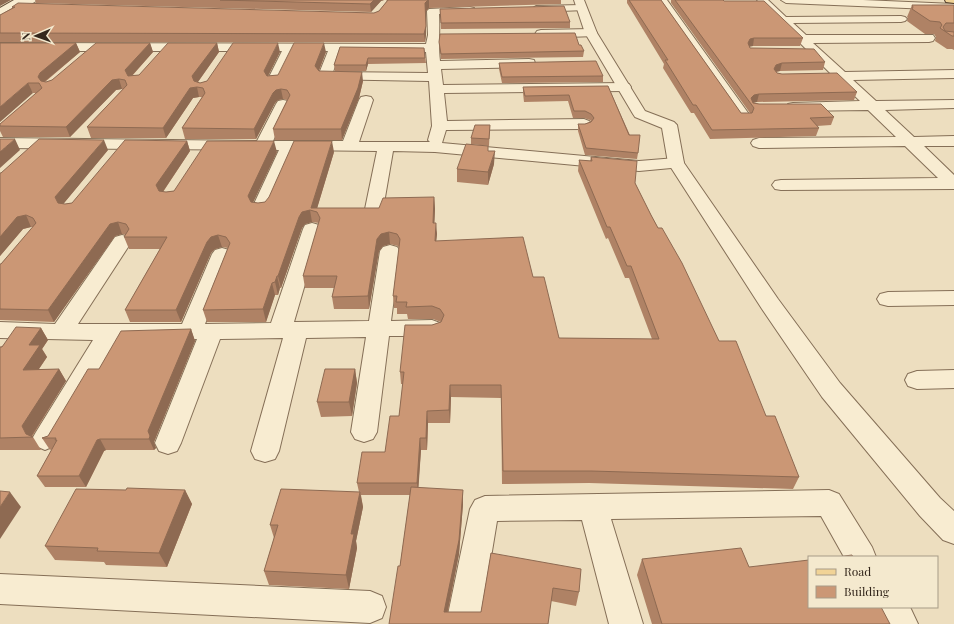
<svg xmlns="http://www.w3.org/2000/svg" width="954" height="624" font-family="'Playfair Display',serif">
<style>
.lines{fill:none;stroke-linecap:round;stroke-linejoin:round}
.minor-casing{stroke:#856f57;stroke-width:2}
.tertiary-casing{stroke:#856f57;stroke-width:2}
.secondary-casing{stroke:#67503b;stroke-width:2}
.primary-casing{stroke:#523d2c;stroke-width:2}
.minor{fill:#f8ecd1;fill-rule:evenodd}
.tertiary{fill:#f8ecd1;fill-rule:evenodd}
.secondary{fill:#f8ecd1;fill-rule:evenodd}
.primary{fill:#f1d396;fill-rule:evenodd}
.wall{fill:#af8265}
.shaded-wall{fill:#8e6a52}
.building{fill:#cb9775;stroke:#8e6a52}
</style>
<rect width="100%" height="100%" fill="#eddebf"/>
<g class="lines">
<defs>
<path id="minor" d="M657,0H667L751,117L749,120L744,121L739,120Z
M757,0H768L786,17L901,16L905,17L907,19L905,21L901,22L793,23L806,35H933L935,38L933,41L929,42L813,43L845,72L954,70V78L853,80L876,101L954,100V108L885,110L914,137L954,136V146H924L954,175V189L781,190L775,189L772,185L775,181L781,180L938,178L905,146L759,148L753,146L751,143L753,140L759,138L896,137L868,110L793,111L788,110L786,107L788,104L793,103L860,101L838,80L828,79L826,76L830,73Z
M581,5L585,6L586,8L585,10L536,12L531,9L536,6Z
M470,7L474,8L475,10L474,12L439,14C440,30 438,45 440,61L529,59L534,60L535,63L534,66L529,67L441,69L443,85L624,83L629,84L631,87L629,90L624,91L444,93L447,121L584,119L589,121L592,124L589,127L584,129L446,130L442,143L639,161L676,158L682,159L684,163L682,167L639,171L435,152L393,151L383,209L380,213L374,214L368,213L365,209L377,151L295,150L270,208L267,212L261,213L255,212L252,208L279,150L0,148V138L257,141L276,104L278,101L283,100L288,101L290,104L273,141H343L359,100L361,97L366,96L371,97L373,100L359,142H430L428,140L432,126L429,81L320,79L318,76L328,51H295L281,81L279,84H269L267,81L282,51H0V43L426,44L428,35L427,11L429,9ZM340,51L426,52L428,73L333,72Z
M591,29L595,30L597,33L595,36L541,38L537,37L535,34L537,31L541,30Z
M312,223L319,225L321,229L294,322L369,321L380,251L383,247L390,245L397,247L400,251L391,321L432,320L440,323L443,328L440,333L432,336H389L377,432L373,439L364,442L355,439L351,432L366,337L306,338L279,451L275,459L265,462L255,459L251,451L283,338L220,339L181,443L177,451L168,454L159,451L155,443L197,339L116,341L54,446L45,450L36,446L32,439L36,432L93,340L0,338V322L55,324L115,237L122,235L129,237L132,241L78,324H182L212,254L215,250L222,248L229,250L232,254L205,324L271,323L303,229L305,225Z
M954,291V305L888,306L880,304L877,299L880,294L888,292Z
M954,370V388L917,389L908,386L905,380L908,374L917,371Z
M829,490L839,494L872,547L876,557H844L821,516L611,519L643,624H609L582,520L497,521L480,624H446L470,509L475,500L485,496Z
M0,574L370,591L382,596L386,607L382,618L370,623L0,604Z
M875,607H910L918,624H883Z"/>
<path id="tertiary" d="M25,0H38L0,22V14Z
M574,0H584L597,33L645,111L674,122L677,125L684,163L778,299L840,383L940,498L954,511V544L943,540L920,516L822,397L762,309L668,163L662,128L635,117L633,114L585,33Z
M781,0H863L954,4V10L786,3Z"/>
<path id="secondary" d="M14,0H27L0,16V8Z"/>
<path id="primary" d="M945,0H954V3L946,2Z"/>
</defs>
<use href="#minor" class="minor-casing"/>
<use href="#tertiary" class="tertiary-casing"/>
<use href="#secondary" class="secondary-casing"/>
<use href="#primary" class="primary-casing"/>
<use href="#minor" class="minor"/>
<use href="#tertiary" class="tertiary"/>
<use href="#secondary" class="secondary"/>
<use href="#primary" class="primary"/>
</g>
<path class="wall" d="M35,0H384L381,1L371,12L36,3Z
M386,0H561V4L429,8L426,11V35L425,42H0V15L12,8V7L374,13L379,11L387,1Z
M627,0H661L741,113H750L671,3V0H723L724,1L803,38L800,46H749L750,48L825,62L823,70L780,71L776,72L777,73L857,92L854,100L757,102H753L759,104L834,117L831,125L817,126L819,128L816,136L710,139L694,113H691L663,68L664,64L627,3Z
M912,5H954V50L952,49H947L935,41L936,37L934,34H925L907,21L908,18L907,17Z
M440,9L570,22V28L441,29Z
M439,42L579,45L584,51L583,57L441,59Z
M0,43H76L80,52L45,82H46L52,80L150,43L153,52L132,76L139,75L217,43L219,52L198,82L200,83L207,81L280,52L268,76L278,75L326,52L319,71L363,81L359,98L342,140H275L273,129L287,100L283,99L278,100L275,103L256,139H185L182,128L202,97H199L193,98L166,138H91L87,127L123,89H122L116,90L70,137H3L0,131V124L37,93H33Z
M340,47L424,48L426,63L368,64L366,71H335L334,65Z
M499,63L603,76V82L502,83L499,69Z
M608,86L638,153L637,159L585,155L578,131V124H585L591,121L590,120L584,118H573L568,101L524,102L523,93V87Z
M490,125L489,146L471,144V138Z
M187,141L190,151L163,192H166L174,191L277,152L253,202L258,203L265,202L334,152L317,208H379L434,197L435,209L434,223L437,234L436,241L533,277L559,338L652,339L629,278H625L608,238L606,239L578,171L579,160L590,161L591,157L635,183L651,215L719,341L766,416L799,477L793,489L589,483L502,484L501,398L451,397L450,423H428L427,450H421L418,488L463,504L459,554L448,612H481L491,553L579,592L576,606L551,601L548,624H389L400,566L410,495H361L363,507L356,541L357,548L349,589L269,585L264,571L274,538L270,525L359,492L357,483L385,452L399,416L403,384H401L400,372L432,325L441,322L433,319H408L407,314H397V308H394L393,296L399,248L398,246L390,244L383,246L379,251L369,309H334L332,297L334,288H305L303,276L319,223L312,222L305,224L302,228L281,288H280L278,295H275L266,322H207L203,310L228,248L222,247L215,249L211,253L181,322H130L125,310L160,249H129L124,237L126,235L122,234L115,236L54,322L0,320V264H1L33,227H31L23,229L0,256V173L108,150L63,204H65L72,203Z
M488,151L494,164L488,185L457,182V169Z
M41,328L48,340L42,349L47,357L39,369H59L66,381L32,437H33L41,450H0V347Z
M191,329L195,341L154,442L156,448L154,450H106L104,451L86,487H45L37,476L52,449L50,450L42,438L48,436L99,369Z
M355,369L357,383L352,416L321,417L317,402Z
M126,490H185L192,504L167,567L106,565L104,562L55,560L45,546Z
M642,559L749,567L890,624H652L637,575Z"/>
<path class="shaded-wall" d="M0,0H11L0,6Z
M374,0H384L381,1L371,12L370,4Z
M428,0H429V8L426,11V35L425,42L424,34L425,3Z
M754,38L753,46L749,47L748,43L750,39Z
M76,43L80,52L44,82L42,87L38,77L40,73Z
M150,43L153,52L128,80L125,70Z
M217,43L219,52L195,86L192,76Z
M278,43L280,52L266,80L264,71Z
M324,43L326,52L317,75L315,66Z
M368,58V64L366,71V65Z
M782,63L780,71L774,72V69L776,65Z
M362,72L363,81L359,98L342,140L341,129Z
M119,79L122,89L116,90L70,137L66,127L112,80Z
M28,83L33,93L0,122V107Z
M197,87L199,97L193,98L166,138L163,128L190,88Z
M281,89L283,99L278,100L275,103L256,139L254,129L273,93L276,90Z
M759,94L757,102L752,103L751,98L754,95Z
M15,139L20,150L0,168V152Z
M104,140L108,150L60,208L55,197Z
M187,141L190,151L160,196L156,185Z
M274,141L277,152L251,207L248,196Z
M332,141L334,152L316,212L311,208Z
M495,151L494,164L488,185V172Z
M434,197L435,209L434,234L433,223Z
M310,210L312,222L305,224L302,228L281,288L278,276L299,217L302,212Z
M26,215L31,227L23,229L0,256V237L17,217Z
M118,222L122,234L115,236L54,322L48,310L110,224Z
M436,223L437,234L435,253V241Z
M389,232L390,244L383,246L379,251L369,309L368,296L377,239L381,234Z
M218,235L222,247L215,249L211,253L181,322L176,310L207,242L211,237Z
M277,276L280,288L278,295L275,282Z
M272,283L275,295L266,322L263,309Z
M41,328L48,340L42,349L47,357L30,382L23,370L29,345Z
M191,329L195,341L154,442L156,448L154,450L149,439L148,431Z
M59,369L66,381L31,437L26,434L22,426Z
M355,369L357,383L352,416L349,402Z
M450,385L451,397L450,423L449,410Z
M427,411L428,423L427,450L426,438Z
M420,438L421,450L418,495L417,483Z
M100,439L106,450L104,451L86,487L79,476L97,440Z
M185,490L192,504L167,567L159,553Z
M463,490V504L459,554L445,624L444,612Z
M10,492L21,507L0,539V507Z
M360,492L363,507L356,541L357,548L349,589L346,575L351,534Z"/>
<path class="building" d="M220,0H374L370,4Z
M388,0H428L425,3L426,26L424,34L0,33V15L15,7H12L18,3L374,13L379,11Z
M629,0H661L741,113H752L754,108L675,0H723L724,1H764L803,38H754L750,39L748,43L750,48L814,49L825,62L782,63L776,65L774,69L777,73L782,74L837,73L857,92L759,94L754,95L751,98L753,103L759,104H821L834,117L810,118L819,128L712,130L696,105H693L665,60H668Z
M912,5H954V23H946L943,27L945,31L954,32V36H952L940,28L942,25L940,22L930,21L912,9L913,7Z
M564,6L570,22L441,23L440,9Z
M575,33L579,45H581L584,51L441,54L439,42L440,34Z
M0,43H76L40,73L38,77L41,81L46,82L52,80L96,43H150L125,70L128,76L139,75L168,43H217L192,76L194,81L200,83L207,81L233,43H278L264,71L267,76L278,75L294,43H324L315,66L319,71L362,72L358,88L341,129H273L290,95L287,90L281,89L276,90L273,93L254,129L182,128L205,93L203,88L197,87L190,88L163,128L87,127L127,85L125,80L119,79L112,80L66,127L0,126V124L42,88L39,83H28L0,107Z
M340,47L424,48L425,58H368L366,65H334Z
M596,61L603,76L502,77L499,63Z
M608,86L629,135H640L638,153L586,148L578,124H585L591,122L594,118L591,114L585,111H574L569,95L525,96L523,87Z
M475,125H490L489,139L471,138Z
M0,139H15L0,152Z
M39,139L104,140L55,197L58,203L65,204L72,203L125,140L187,141L156,185L159,191L166,192L174,191L207,141H274L248,196L251,202L258,203L265,202L269,197L294,141H332L311,208H379L383,198L434,197L433,223H436L435,241L523,237L533,277H544L559,338L659,339L631,266H627L610,227H607L579,160L592,161L591,157L637,161L635,183L651,215L658,228H662L682,263L719,341H736L766,416H775L799,477L591,471H503L501,385H450L449,410L427,411L426,438H420L417,483H357L362,452H385L390,416H399L404,372H400L405,325H432L441,322L444,315L440,309L432,306L406,307L407,302H396L397,296H393L400,239L397,234L389,232L381,234L377,239L368,296L332,297L337,276H303L320,218L317,212L310,210L302,212L299,217L278,276H277L275,282L272,283L263,309L203,310L230,243L226,237L218,235L211,237L207,242L176,310H125L167,237H124L129,229L126,224L118,222L110,224L48,310L0,309V264H1L36,223L33,218L26,215L17,217L0,237V173H1Z
M466,144L488,146V151H495L488,172L457,169Z
M16,327L41,328L29,345H40L23,370L59,369L22,426L26,434L33,437L0,438V347H2Z
M191,329L148,431L150,436L149,439H100L97,440L79,476H37L57,440H55L56,438H42L48,436L88,369H99L121,331Z
M325,369H355L349,402H317Z
M411,487L463,490L459,540L444,612H481L491,553L581,569L579,592L553,588L548,624H389L398,566H400Z
M127,488L185,490L159,553L97,551L98,548L45,546L76,489L126,490Z
M281,489L360,492L351,534H354L346,575L264,571L278,525H270Z
M0,491L10,492L0,507Z
M741,548L749,567L809,560V607H881L890,624H662L642,559Z
M852,555L853,557H837Z"/>
<rect x="808" y="556" width="130" height="52" fill="#f4e9ce" stroke="#a79b87"/>
<rect x="816" y="569" width="20" height="6" fill="#f1d396" stroke="#a79b87"/>
<text x="844" y="576" font-size="12" fill="#34271c">Road</text>
<rect x="816" y="586" width="20" height="12" fill="#cb9775" stroke="#a79b87"/>
<text x="844" y="596" font-size="12" fill="#34271c">Building</text>
<g transform="translate(36 36) rotate(268)" stroke="#f4e9ce" stroke-width="3" paint-order="stroke">
<path d="M0-3L7 15L0 10L-7 15Z" fill="#34271c"/>
<text y="-6" font-size="11" font-weight="bold" text-anchor="middle" fill="#34271c">N</text>
</g>
</svg>
